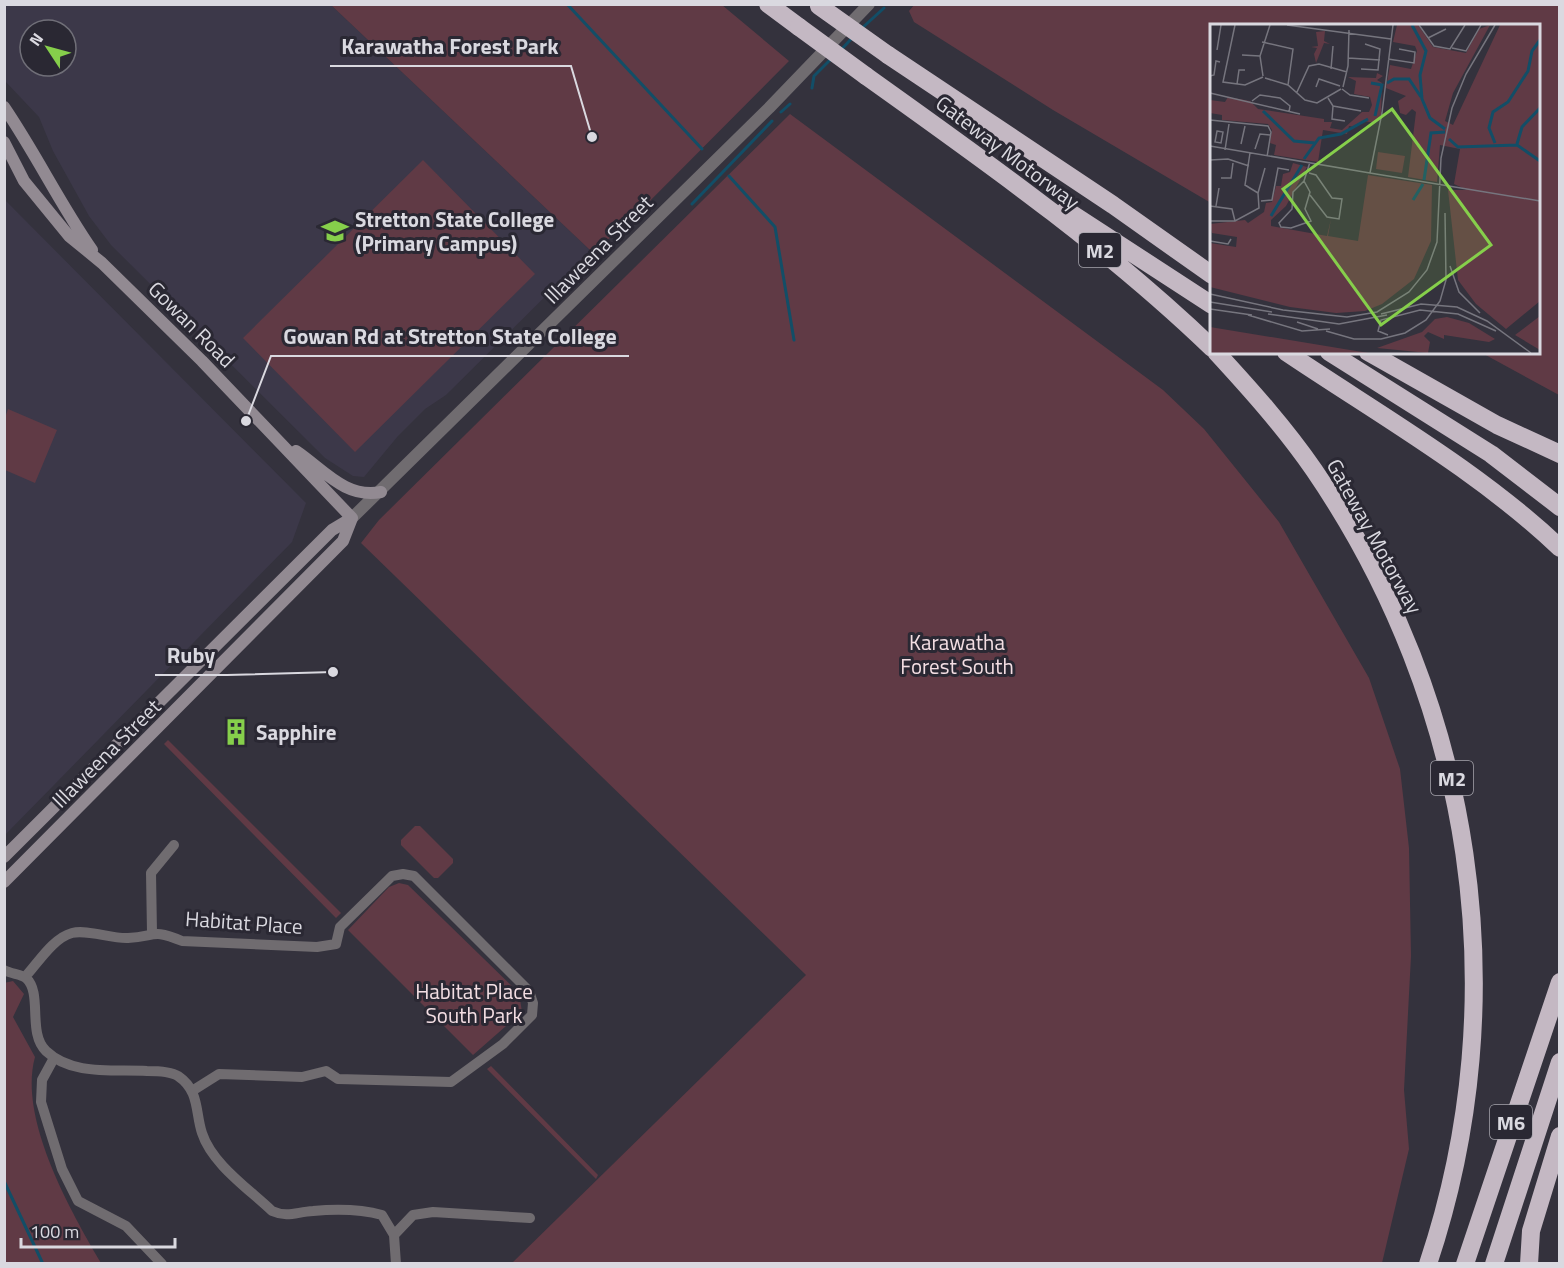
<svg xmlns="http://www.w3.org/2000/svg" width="1564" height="1268" font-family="'Titillium Web',sans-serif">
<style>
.built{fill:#3c3849;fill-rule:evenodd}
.green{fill:#603a45}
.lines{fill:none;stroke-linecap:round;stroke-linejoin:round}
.stream{stroke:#124e67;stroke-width:3}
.minor{stroke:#706c70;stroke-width:10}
.tertiary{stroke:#706c70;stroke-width:12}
.secondary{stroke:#928a92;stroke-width:12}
.motorway{stroke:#c4b8c3;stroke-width:18}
.motorway-bridge{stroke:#c4b8c3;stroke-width:18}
.labels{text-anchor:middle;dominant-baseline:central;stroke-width:6;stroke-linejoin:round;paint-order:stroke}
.shield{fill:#2a2833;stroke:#a5a4ac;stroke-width:1.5}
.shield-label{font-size:20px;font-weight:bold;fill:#dad9e0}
.street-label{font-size:21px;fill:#dad9e0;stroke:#2a2833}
.poi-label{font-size:21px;font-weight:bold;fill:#dad9e0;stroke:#2a2833;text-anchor:start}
.park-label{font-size:21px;fill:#f3dee3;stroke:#2a2833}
.inset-river{fill:none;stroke:#124e67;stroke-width:3}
.inset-road{fill:none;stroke:#76757e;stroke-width:1.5}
.view{fill:#86cf4b;fill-opacity:0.15;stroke:#86cf4b;stroke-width:3}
.inset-edge{fill:none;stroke:#dad9e0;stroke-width:3}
.leader{fill:none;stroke:#dad9e0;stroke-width:2}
.callout-dot{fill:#dad9e0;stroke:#2a2833;stroke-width:2}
.callout-label{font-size:22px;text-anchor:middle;font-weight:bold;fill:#dad9e0;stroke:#2a2833;stroke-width:6;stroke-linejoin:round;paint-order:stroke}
</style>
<rect width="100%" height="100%" fill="#34323d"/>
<path class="built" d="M4,5H331L591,251L446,395L425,409L398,436L364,477L353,476L325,458L111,245L89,216L53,151L39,117L5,81ZM30,30H66V66H30Z
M5,200L306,503L292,542L5,835Z"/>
<path class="green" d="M915,4L1559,5V395L1482,353L1538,352V26H1212L1211,203L1053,110L914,22L909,11Z
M331,5H722L789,61L620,231L591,251Z
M790,114L1163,390L1204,429L1279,522L1369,678L1400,769L1409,848L1411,956L1404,1090L1409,1149L1382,1263H512L806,975L361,543L379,520Z
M423,160L535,274L355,452L243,338Z
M8,409L57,430L35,483L5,470V418Z
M168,740L341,913L336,918L164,744Z
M415,826H420L453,859V863L438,878H434L401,845V840Z
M399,883L408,885L519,993L522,1012L473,1055L348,930L389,887Z
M13,981L24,994L13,1017L35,1057C18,1118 70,1210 101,1263H5L4,983Z
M491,1066L598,1175L596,1179L487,1069Z"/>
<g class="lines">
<path class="stream" d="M567,4L702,149
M861,29L884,8
M840,51L852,38
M812,88L814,76L831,59
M781,112L790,104
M729,176L775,227L794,340
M692,204L772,121
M4,1181L43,1264"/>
<path class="minor" d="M152,933L151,873L174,845
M4,970C11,974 21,974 26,978C43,993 27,1033 46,1051C72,1076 114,1069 147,1071C156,1071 170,1071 178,1076C200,1091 195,1112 202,1133C212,1164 249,1189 272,1211C288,1218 296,1212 313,1211C336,1209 360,1209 382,1215L394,1235L396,1264
M25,977C38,963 53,938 72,933C87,929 112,939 128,938C156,937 151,928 182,941L317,947L336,944L340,927L392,876L403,874L414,876L529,991L533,1003L532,1015L503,1044L451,1082L338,1079L326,1071L302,1077L219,1074L192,1091
M54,1058L42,1080L41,1102L62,1169L78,1201L126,1226L162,1264
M394,1235L413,1215L433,1212L530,1218"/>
<path class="tertiary" d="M352,518L769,108L869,4"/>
<path class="secondary" d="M4,107C36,154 60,204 92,250
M4,142L24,181L69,236L102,263L202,361L352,518
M296,451C323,469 345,499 381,492
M4,857L332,530L352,518
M4,882L343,541L352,518"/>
<path class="motorway" d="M768,4L799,27
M888,55L1113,205L1212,275
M866,76C985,161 1106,246 1212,348
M1066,210L1212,305
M1216,352C1251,390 1285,428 1314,470C1473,702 1518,996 1428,1264
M1286,352C1378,414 1479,471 1560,548
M1329,352L1491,454L1560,507
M1368,352L1497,425L1560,454
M1465,1264L1560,982
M1494,1264L1560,1062
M1529,1264L1531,1231L1560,1136"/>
<path class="motorway-bridge" d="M819,6L888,55
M799,27L866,76"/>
</g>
<defs>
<symbol id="school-bare" viewBox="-9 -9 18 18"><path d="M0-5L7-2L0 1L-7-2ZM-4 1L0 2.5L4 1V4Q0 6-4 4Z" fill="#86cf4b" stroke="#2a2833" stroke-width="2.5" paint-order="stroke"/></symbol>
<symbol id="building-bare" viewBox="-9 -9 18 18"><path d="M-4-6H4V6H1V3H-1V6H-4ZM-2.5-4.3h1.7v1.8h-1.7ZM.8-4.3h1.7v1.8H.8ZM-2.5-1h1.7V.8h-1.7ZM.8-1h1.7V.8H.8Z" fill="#86cf4b" stroke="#2a2833" stroke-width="2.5" paint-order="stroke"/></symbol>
</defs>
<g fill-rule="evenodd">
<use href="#school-bare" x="316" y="212" width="38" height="38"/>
<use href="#building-bare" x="217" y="713" width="38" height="38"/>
</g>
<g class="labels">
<g class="shield">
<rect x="1079" y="233" width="42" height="34" rx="4.5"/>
<rect x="1431" y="761" width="42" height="34" rx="4.5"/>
<rect x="1490" y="1105" width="42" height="34" rx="4.5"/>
</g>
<g class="shield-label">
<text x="1100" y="250">M2</text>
<text x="1452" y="778">M2</text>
<text x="1511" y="1122">M6</text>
</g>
<g class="street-label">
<text transform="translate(1008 152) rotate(37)">Gateway Motorway</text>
<text transform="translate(598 249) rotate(-45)">Illaweena Street</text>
<text transform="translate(192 324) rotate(45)">Gowan Road</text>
<text transform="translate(1375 536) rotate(61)">Gateway Motorway</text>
<text transform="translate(106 753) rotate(-45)">Illaweena Street</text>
<text transform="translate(244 922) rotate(4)">Habitat Place</text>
</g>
<g class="poi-label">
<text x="355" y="219">Stretton State College<tspan x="355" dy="24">(Primary Campus)</tspan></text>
<text x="256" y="732">Sapphire</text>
</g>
<g class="park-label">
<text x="957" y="642">Karawatha<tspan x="957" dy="24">Forest South</tspan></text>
<text x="474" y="991">Habitat Place<tspan x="474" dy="24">South Park</tspan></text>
</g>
</g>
<g transform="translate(1210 24)">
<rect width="330" height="330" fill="#34323d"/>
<path d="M187,1H208L223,23L256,29L269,5L280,1L243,69L235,97L243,101L290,1H330V277L296,305L266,280L248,256L238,166H257L244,160L250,125L230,121L227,158L198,153L206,88L202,85L196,91L190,89L188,77L196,72L176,64L180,41L201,45L207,27L205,22L183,18ZM115,7L114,17L120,20L114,19L106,39L104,30L107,24L101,23L108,22L106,8ZM167,49L173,52L167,56L172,59L171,91L165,99L154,97L145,103L139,102L137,110L113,106L108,138L64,131L66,121L60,119L62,106L58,100L12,96V91L0,89V76L15,78L18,73L40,77L48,85L114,95V98H122L120,104L132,106L152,88H159L162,81L160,73L144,70L146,57L138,53L166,54ZM168,128L195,132L192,149L166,145ZM83,139L97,143L76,182L61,196V202L117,212L121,195L118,212L148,217L158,151L222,161L221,217L204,255L172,280L155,287L126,289L80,283L0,263V219L26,223L27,213L2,209L0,200L35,196L38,199L54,188L56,179L62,178L66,162H71L73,150L80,148ZM330,292V326L305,311ZM237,293L259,299L285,315L279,318L234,311V315L218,308L214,312L220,318L218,329L167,324L212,308L225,295ZM0,303L140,326L159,329H0Z" fill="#603a45"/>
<path class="inset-river" d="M202,1L216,27L210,51L212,75L220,94L235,105M161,59L172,61L165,92M177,59L184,55H199L211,73M53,87L84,117L105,119M239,115L248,123L307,121L330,137M285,119L279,104L283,88L298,78L318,47L322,27L330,16M307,120L312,103L330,84M94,135L109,114L131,110L158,95M214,156L221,109L235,108M203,176L213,160M61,192L92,141"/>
<path class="inset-road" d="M25,1L13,58L35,61L53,53M77,1L181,15M209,1L224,22L240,25L255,1M218,14L236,5M52,18L83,25L78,61M242,24L256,27L271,1M7,26L11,1M32,31L50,32M138,34L170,36M178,35L204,39L205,28L189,25M121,45L123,22M151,45L168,46L170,25L155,20M0,52L4,51L6,37L10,38M53,52L50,32L60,1M55,54L78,61L95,76L107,79L131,65M27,60L29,46H35M106,63L109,55L130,62M133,63L138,42L139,6M132,65L140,71L159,74M87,68L99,42L109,40L137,48M0,69L90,90M118,74L123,82L122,95L135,97M42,77L50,71L70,74L80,82L79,88M123,82L151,87M0,96L58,102L61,108L57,133M7,107L13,108L11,119L5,118ZM31,120L35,102M0,122L160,149M45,125L50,110L60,111M15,126L19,100M0,136L18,135L39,142M99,149L106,151L122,174L132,175L129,195L117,193L100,171M160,149L330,177M160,149L172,89L183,1M11,154H21L23,139M94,157L83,168L82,185L69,199L71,203L81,204L101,197L95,185L100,168L94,157L100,138M48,169L55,144M51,177L62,176L68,144L79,146M0,182L22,185L25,197M6,182L9,164M0,197H25L49,184L48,169L35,161L40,129M0,217L18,220L21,215M240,242L249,268L270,289M0,270L73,286L137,293L167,288L199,268L217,246L227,218L231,134L242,84L256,50L285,1M0,278L62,288M0,285L42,291M58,290L129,300L177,291M171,290L211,280L247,283L277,297L321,329M38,291L92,307L120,305M87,298L108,305M116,307L144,315H171L195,309L216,296L230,277L236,256L235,189M178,311L168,307L171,296L210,286L248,290L286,307"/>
<path class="view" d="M182,85L281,221L171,301L73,165Z"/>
<rect width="330" height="330" class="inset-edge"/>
</g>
<path class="leader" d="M592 137L571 66H330M246 421L271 356H629M333 672L227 675H155"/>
<g class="callout-dot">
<circle cx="592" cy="137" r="6"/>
<circle cx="246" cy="421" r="6"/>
<circle cx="333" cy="672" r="6"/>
</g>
<g class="callout-label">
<text x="450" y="54">Karawatha Forest Park</text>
<text x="450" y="344">Gowan Rd at Stretton State College</text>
<text x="191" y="663">Ruby</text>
</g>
<rect width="1564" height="1268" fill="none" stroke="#dad9e0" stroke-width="12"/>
<g transform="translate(48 48) rotate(306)"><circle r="28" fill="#2a2833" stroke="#706f78" stroke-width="1.5"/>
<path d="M0-4.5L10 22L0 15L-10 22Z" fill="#86cf4b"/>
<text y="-9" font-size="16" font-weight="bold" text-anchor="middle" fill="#dad9e0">N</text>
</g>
<path d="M21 1238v9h154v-9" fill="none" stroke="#dad9e0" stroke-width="3"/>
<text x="30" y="1238" font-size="18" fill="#dad9e0" stroke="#2a2833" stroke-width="4.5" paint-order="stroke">100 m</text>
</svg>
